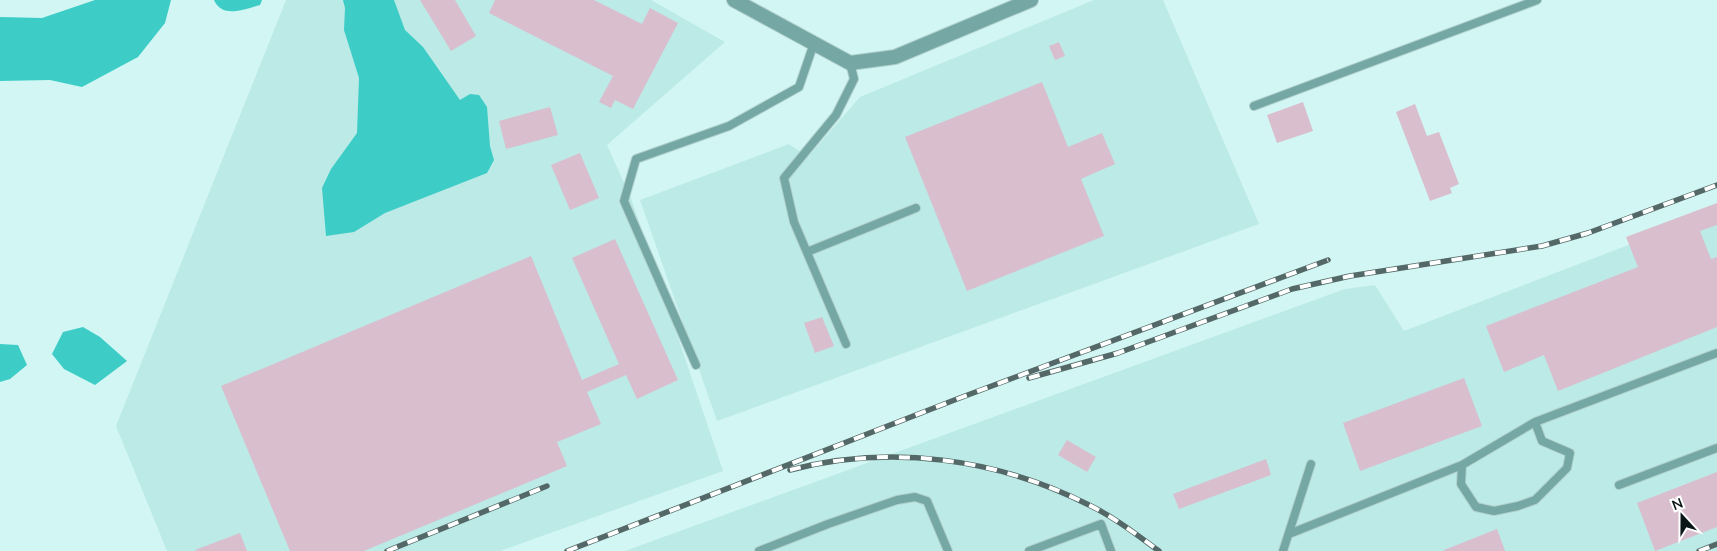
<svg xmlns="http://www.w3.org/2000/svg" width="1717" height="551" font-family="'Nunito Sans',sans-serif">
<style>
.built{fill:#bceae7}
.forest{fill:#3dcdc6}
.building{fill:#d9bece}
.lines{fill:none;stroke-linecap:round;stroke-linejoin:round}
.service-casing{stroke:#b2d2cf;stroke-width:10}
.minor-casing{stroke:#b2d2cf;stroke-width:16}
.service{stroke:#75a8a4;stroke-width:8}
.minor{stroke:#75a8a4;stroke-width:14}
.rail-casing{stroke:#546967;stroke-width:5.5}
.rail{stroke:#fff;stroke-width:4;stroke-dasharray:11;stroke-linecap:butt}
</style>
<rect width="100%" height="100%" fill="#d2f6f3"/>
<path class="built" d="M286,0H651L725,42L607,145L631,198L723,471L500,551H167L116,426Z
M1094,0H1163L1259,224L717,421L640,200L789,144L808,157L860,97Z
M1717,211V551H625L1345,289L1375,285L1404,331Z"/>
<path class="forest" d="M95,0H171L165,23L138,57L82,87L50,80L0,81V17L42,18Z
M214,0H262L260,5C245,9 222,19 214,0Z
M343,0H394L405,30L423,47L460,100L470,94L479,95L487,107L490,146L494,160L487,173L385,213L354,232L326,236L322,188L331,169L357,133L359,78L344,30L345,8Z
M83,327L100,337L127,361L95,385L64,369L52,354L63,332Z
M0,344L18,345L27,365L10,379L0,382Z"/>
<path class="building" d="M420,0H455L476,36L451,51Z
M495,0H594L642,24L650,8L678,23L633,109L615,100L611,108L599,102L613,76L489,13Z
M1059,42L1065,56L1055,60L1049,46Z
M1042,82L1068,147L1102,133L1115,164L1081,179L1104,236L967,291L905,137Z
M1303,102L1313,131L1277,143L1267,115Z
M1415,104L1427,136L1439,132L1459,184L1450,188L1452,193L1430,201L1396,112Z
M550,107L558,135L506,149L499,121Z
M580,153L599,198L570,210L551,165Z
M1717,203V225L1700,231L1711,259L1717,257V327L1558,391L1544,355L1504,372L1486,326L1638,267L1626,237Z
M615,239L678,380L637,399L626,375L587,392L601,424L557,442L567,466L364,551H290L221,386L531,256L582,380L619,364L572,258Z
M822,317L834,346L815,353L804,323Z
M1464,378L1482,426L1360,471L1343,423Z
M1067,440L1096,457L1087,472L1058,455Z
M1266,459L1271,475L1179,509L1173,494Z
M1717,472V527L1655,551L1637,503Z
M1497,529L1505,551H1444V550Z
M240,533L247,551H196L195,550Z"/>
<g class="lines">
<defs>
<path id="service" d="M1254,106L1537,0
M807,252L916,208
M846,344L794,222L784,178L836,115L854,79L850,63
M696,365L624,201L636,159L729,126L799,87L814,43
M1462,465L1461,484L1476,507L1494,511L1518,506L1535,500L1567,468L1570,453L1542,441L1535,422
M1619,485L1717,448
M1289,534L1462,465L1535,422L1717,353
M759,551L828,524L897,500L915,497L927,501L948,551
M1029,551L1101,524L1111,551
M1283,551L1311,464"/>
<path id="minor" d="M734,0L850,63L895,57L1031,0"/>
</defs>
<use href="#service" class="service-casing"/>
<use href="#minor" class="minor-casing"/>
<use href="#service" class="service"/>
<use href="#minor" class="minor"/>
<defs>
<path id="rail" d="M1029,378L1118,353L1292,289L1350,276L1542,246L1588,233L1717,185
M790,470C890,444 997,458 1089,505C1114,517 1137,535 1159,551
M387,551L547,486
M567,551L957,399L1328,260
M1699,551L1717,544"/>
</defs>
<use href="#rail" class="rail-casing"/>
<use href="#rail" class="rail"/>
</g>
<g transform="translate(1682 516) rotate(339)" stroke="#ffffff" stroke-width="4" paint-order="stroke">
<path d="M0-4L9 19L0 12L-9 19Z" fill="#091615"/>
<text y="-8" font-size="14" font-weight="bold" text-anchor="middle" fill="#091615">N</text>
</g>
</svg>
